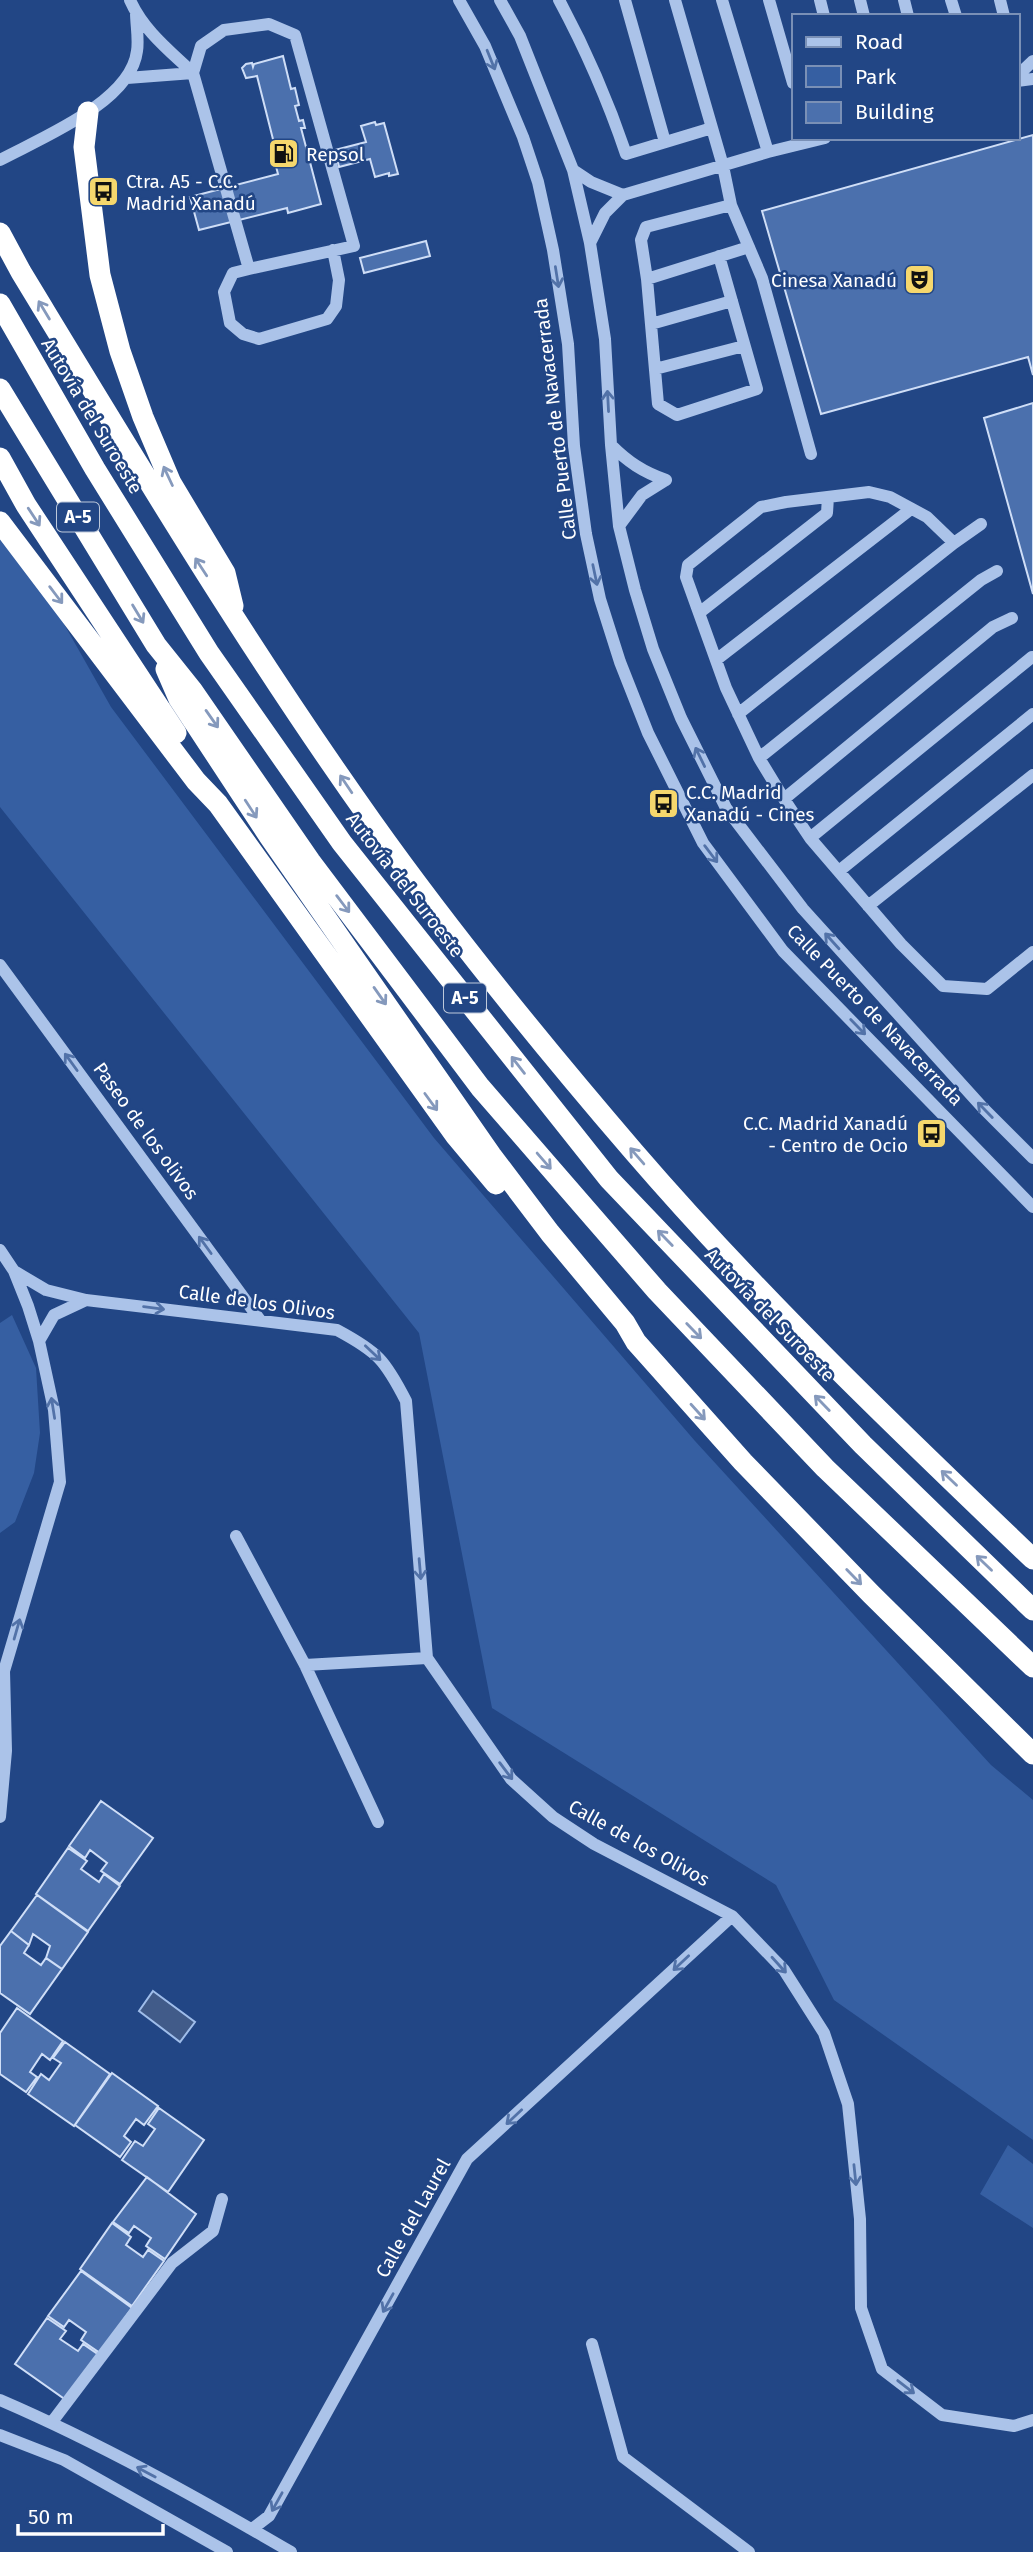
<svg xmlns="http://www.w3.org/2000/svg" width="1033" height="2552" font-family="'Fira Sans',sans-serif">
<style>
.green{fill:#365fa2}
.water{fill:#415b89;stroke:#9fbdea;stroke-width:2}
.building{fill:#4b70ad;stroke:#cfdef7;stroke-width:2}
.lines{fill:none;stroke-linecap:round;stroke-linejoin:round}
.minor{stroke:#abc3e9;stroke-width:12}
.highway{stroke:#fff;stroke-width:21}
.oneway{stroke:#5272a8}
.oneway2{stroke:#8599bc}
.labels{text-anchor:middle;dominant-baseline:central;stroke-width:5;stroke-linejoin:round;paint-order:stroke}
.shield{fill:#224685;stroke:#bdc8da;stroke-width:2}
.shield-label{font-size:18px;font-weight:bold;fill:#fff}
.poi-label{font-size:19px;fill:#fff;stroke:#224685;text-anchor:start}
.street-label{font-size:19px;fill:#fff;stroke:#224685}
</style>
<rect width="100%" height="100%" fill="#224685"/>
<path class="green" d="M0,511L111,707L434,1138L695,1441L991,1765L1033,1800V2140L834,2000L776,1885L492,1708L419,1333L0,807Z
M12,1315L36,1368L40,1433L34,1473L15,1522L0,1533V1323Z
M1008,2145L1033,2164V2228L980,2194Z"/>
<path class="water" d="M153,1991L195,2022L180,2042L139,2011Z"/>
<path class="building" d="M283,56L291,89L295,88L299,105L295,106L299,121L303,120L305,128H301L321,204L288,213L287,208L199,230L190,197L278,174L274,159H278L257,76L246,78L242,68L246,64L252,63L253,67L254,64Z
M375,122L376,125L384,123L398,174L389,176V173L375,177L370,159L339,167L335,150L366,142L361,126Z
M1033,135V375L1028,357L821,414L762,211Z
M426,241L430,256L364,273L360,258Z
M1033,403V594L984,418Z
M101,1801L153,1838L120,1884L101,1871L107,1863L90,1850L85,1858L69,1846Z
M68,1848L87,1861L81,1869L99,1882L104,1874L120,1886L88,1931L36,1894Z
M37,1895L88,1932L62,1969L46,1958L50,1946L33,1934L29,1945L11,1931Z
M11,1931L29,1945L24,1953L41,1965L46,1958L62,1969L30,2014L0,1993V1946Z
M17,2008L63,2041L50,2060L42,2054L30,2072L37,2077L26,2092L0,2074V2033Z
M65,2042L110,2074L74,2126L28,2094L41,2074L49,2080L61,2063L53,2058Z
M112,2073L158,2106L144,2125L136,2119L124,2136L131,2142L120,2157L75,2125Z
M159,2108L204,2140L168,2192L122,2160L135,2141L143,2146L155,2129L148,2124Z
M147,2177L196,2214L165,2259L146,2246L151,2238L134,2226L129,2233L113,2222Z
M112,2223L131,2237L126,2245L143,2257L148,2250L164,2261L132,2306L80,2269Z
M81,2271L132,2308L100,2353L81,2340L86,2332L69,2320L64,2327L48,2316Z
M47,2318L66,2331L60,2339L78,2351L83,2344L99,2355L66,2400L15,2364Z"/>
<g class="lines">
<path class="minor" d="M459,0L485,46L523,137L538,182L553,250L568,344L574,446L586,534L600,599L620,662L648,733L703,843L783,951L1033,1207
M500,0L520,36L573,170L590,243L605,339L611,445L619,526L635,590L653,649L681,718L726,808L803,909L983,1108L1033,1158
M559,0C586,50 608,101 626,154L712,128
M625,0L665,142
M675,0L723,166L731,205L762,278L811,454
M722,0L768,152
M769,0L793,83
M820,0L824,16
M860,0L864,16
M904,0L908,16
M951,0L956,16
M1000,0L1004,16
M269,24L295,35L354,246L249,269L193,73L201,46L224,30Z
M1017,76L1033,61
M127,78L193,73C170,51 143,30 130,0
M1017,81L1033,79
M0,160C41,138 131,102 137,51C139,39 136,25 136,12
M573,170L591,182L623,195
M590,243L605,213L623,195L768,152L825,138
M719,256L757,389L677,415L658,404L647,279L641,240L646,227L731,205
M249,269L233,273L224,292L230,323L243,334L259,339L327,319L336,306L339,280L333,250
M647,279L749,247
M651,324L732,301
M655,369L744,346
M611,445C628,462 643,472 666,480
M619,526L642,495L666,480
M954,543L927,517L890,497L869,492L786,502L761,507L688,565L686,577L726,688L759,758L784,799L810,838L901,944L943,986L987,989L1033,952
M699,613L827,513L828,497
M716,660L911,509
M738,714L954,543L981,524
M759,758L981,580L997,571
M784,799L993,627L1012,618
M810,838L1032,657
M839,871L1033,714
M868,906L1033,775
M0,965L260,1320
M0,1250L14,1271L46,1290L86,1300L337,1330C378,1352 385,1360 406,1401L427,1658L511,1779L553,1817L594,1844L732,1916L784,1970L824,2033L848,2104L860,2219L861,2308L882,2369L942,2415L1014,2426L1033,2420
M14,1271L28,1306L39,1341
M236,1536L305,1665L378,1822
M305,1665L427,1658
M0,1817L6,1751L4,1671L60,1482L54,1410L39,1341L54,1315L86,1300
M592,2344L623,2457L749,2552
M0,2400C100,2443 196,2497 291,2552
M52,2422L172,2263L213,2231L222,2199
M0,2435L64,2460L227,2552
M252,2529L269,2516L467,2159L732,1916"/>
<path class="highway" d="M88,112L84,147L100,275L120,351L143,417L171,483L225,573L233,606
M0,233L21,272C134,458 246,645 372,822C453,936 543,1046 634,1152C758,1296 896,1428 1033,1559
M0,304L95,469L209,653L342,843L609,1179L863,1445L1033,1610
M0,389L156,645L192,690L310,861L480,1087L657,1291L825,1468L1033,1667
M0,458L26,505L176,733
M0,522L196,781L218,804L455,1135L496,1184
M166,669L179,699L269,836L491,1155L550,1233L625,1323L636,1342L743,1462L871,1594L1033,1754"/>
</g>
<defs><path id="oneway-shaft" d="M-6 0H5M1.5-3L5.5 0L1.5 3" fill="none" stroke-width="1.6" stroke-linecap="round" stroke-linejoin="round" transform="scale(1.75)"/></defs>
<g class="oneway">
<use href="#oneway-shaft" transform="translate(491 60) rotate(68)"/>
<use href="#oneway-shaft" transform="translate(557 277) rotate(81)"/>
<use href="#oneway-shaft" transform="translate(608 401) rotate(-93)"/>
<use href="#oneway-shaft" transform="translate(595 575) rotate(78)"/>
<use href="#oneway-shaft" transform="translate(700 757) rotate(-116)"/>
<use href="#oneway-shaft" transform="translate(711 854) rotate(53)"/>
<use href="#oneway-shaft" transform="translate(832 941) rotate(-132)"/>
<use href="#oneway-shaft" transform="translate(858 1027) rotate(46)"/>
<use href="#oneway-shaft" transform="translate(71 1062) rotate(-126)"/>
<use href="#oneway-shaft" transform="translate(985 1110) rotate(-134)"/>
<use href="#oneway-shaft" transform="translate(205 1245) rotate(-126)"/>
<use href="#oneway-shaft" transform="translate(154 1308) rotate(7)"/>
<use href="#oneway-shaft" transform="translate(373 1353) rotate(43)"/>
<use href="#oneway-shaft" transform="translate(53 1408) rotate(-99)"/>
<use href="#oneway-shaft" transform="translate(420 1569) rotate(85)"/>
<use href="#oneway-shaft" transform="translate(17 1629) rotate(-74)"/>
<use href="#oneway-shaft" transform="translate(506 1771) rotate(53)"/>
<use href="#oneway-shaft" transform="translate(681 1963) rotate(137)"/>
<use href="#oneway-shaft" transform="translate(779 1965) rotate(48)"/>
<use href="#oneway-shaft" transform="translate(514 2117) rotate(137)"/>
<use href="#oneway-shaft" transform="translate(855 2175) rotate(84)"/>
<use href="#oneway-shaft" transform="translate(388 2303) rotate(119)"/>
<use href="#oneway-shaft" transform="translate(906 2387) rotate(38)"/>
<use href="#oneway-shaft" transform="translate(146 2472) rotate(-152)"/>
<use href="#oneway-shaft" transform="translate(277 2502) rotate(119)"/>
</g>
<g class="oneway2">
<use href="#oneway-shaft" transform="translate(44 310) rotate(-121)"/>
<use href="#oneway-shaft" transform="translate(168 476) rotate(-115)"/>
<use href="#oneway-shaft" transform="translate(34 517) rotate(57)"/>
<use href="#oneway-shaft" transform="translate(201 567) rotate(-123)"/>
<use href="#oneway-shaft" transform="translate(56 595) rotate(53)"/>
<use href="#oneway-shaft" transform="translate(138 614) rotate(59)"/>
<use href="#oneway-shaft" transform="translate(212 719) rotate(55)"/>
<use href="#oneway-shaft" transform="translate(346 784) rotate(-124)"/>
<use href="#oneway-shaft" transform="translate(251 809) rotate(57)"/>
<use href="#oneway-shaft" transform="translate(343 904) rotate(53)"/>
<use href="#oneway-shaft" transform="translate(380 996) rotate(55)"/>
<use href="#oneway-shaft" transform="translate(518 1065) rotate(-128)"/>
<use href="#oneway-shaft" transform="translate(431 1102) rotate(54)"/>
<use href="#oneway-shaft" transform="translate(637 1156) rotate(-131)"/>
<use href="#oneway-shaft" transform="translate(544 1161) rotate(49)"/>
<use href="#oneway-shaft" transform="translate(665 1238) rotate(-134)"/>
<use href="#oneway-shaft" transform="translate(694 1331) rotate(46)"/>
<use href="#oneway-shaft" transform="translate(822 1403) rotate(-134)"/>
<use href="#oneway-shaft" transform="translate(698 1412) rotate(48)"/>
<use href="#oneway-shaft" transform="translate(949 1478) rotate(-136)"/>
<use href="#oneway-shaft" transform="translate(984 1563) rotate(-136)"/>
<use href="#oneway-shaft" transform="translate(854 1577) rotate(46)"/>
</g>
<defs>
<symbol id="fuel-square" viewBox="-11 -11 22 22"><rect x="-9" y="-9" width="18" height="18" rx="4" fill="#f5d76d" stroke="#224685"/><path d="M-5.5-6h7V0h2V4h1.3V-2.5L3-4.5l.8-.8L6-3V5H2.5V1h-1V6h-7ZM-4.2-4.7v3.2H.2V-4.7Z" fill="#111"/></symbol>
<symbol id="bus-square" viewBox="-11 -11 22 22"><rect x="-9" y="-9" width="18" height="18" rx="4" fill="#f5d76d" stroke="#224685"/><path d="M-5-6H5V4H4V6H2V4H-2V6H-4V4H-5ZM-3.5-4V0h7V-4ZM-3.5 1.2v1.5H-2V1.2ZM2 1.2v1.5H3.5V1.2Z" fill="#111"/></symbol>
<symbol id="theatre-square" viewBox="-11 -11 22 22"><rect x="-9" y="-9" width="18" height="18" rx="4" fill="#f5d76d" stroke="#224685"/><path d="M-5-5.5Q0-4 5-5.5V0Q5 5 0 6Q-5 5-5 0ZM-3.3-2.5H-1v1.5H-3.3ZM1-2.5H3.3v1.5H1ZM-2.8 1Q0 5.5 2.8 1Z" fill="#111"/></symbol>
</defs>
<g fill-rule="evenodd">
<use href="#fuel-square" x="266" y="136" width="35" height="35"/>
<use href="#bus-square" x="86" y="174" width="35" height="35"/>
<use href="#theatre-square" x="902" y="262" width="35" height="35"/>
<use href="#bus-square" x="646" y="786" width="35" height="35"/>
<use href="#bus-square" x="914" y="1116" width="35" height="35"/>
</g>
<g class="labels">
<g class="shield">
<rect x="57" y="502.5" width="42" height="29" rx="5"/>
<rect x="444" y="983.5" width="42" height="29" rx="5"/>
</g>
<g class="shield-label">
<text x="78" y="517">A-5</text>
<text x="465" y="998">A-5</text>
</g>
<g class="poi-label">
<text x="306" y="154">Repsol</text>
<text x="126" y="181">Ctra. A5 - C.C.<tspan x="126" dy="22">Madrid Xanadú</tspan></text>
<text x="897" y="280" text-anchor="end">Cinesa Xanadú</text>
<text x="686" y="792">C.C. Madrid<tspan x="686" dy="22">Xanadú - Cines</tspan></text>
<text x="908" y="1123" text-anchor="end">C.C. Madrid Xanadú<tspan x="908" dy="22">- Centro de Ocio</tspan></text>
</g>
<g class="street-label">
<text transform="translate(92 416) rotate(59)">Autovía del Suroeste</text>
<text transform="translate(555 419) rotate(-97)">Calle Puerto de Navacerrada</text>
<text transform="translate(405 885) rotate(52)">Autovía del Suroeste</text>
<text transform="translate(875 1015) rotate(46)">Calle Puerto de Navacerrada</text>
<text transform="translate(146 1131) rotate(54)">Paseo de los olivos</text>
<text transform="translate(257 1302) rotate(8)">Calle de los Olivos</text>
<text transform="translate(770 1315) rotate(46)">Autovía del Suroeste</text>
<text transform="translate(639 1843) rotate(29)">Calle de los Olivos</text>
<text transform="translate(413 2218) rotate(-61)">Calle del Laurel</text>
</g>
</g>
<rect x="792" y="14" width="228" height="126" fill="#224685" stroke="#7a90b6" stroke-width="2"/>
<rect x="806" y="37" width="35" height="10" fill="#abc3e9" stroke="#7a90b6" stroke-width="2"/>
<text x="855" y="49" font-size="21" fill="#ffffff">Road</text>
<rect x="806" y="66" width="35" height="21" fill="#365fa2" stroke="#7a90b6" stroke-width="2"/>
<text x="855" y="84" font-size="21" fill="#ffffff">Park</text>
<rect x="806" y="102" width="35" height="21" fill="#4b70ad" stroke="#7a90b6" stroke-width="2"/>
<text x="855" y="119" font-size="21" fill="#ffffff">Building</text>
<path d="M18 2524v10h145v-10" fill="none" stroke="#ffffff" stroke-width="3.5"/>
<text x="28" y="2524" font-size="21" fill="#ffffff" stroke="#224685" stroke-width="5" paint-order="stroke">50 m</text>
</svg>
